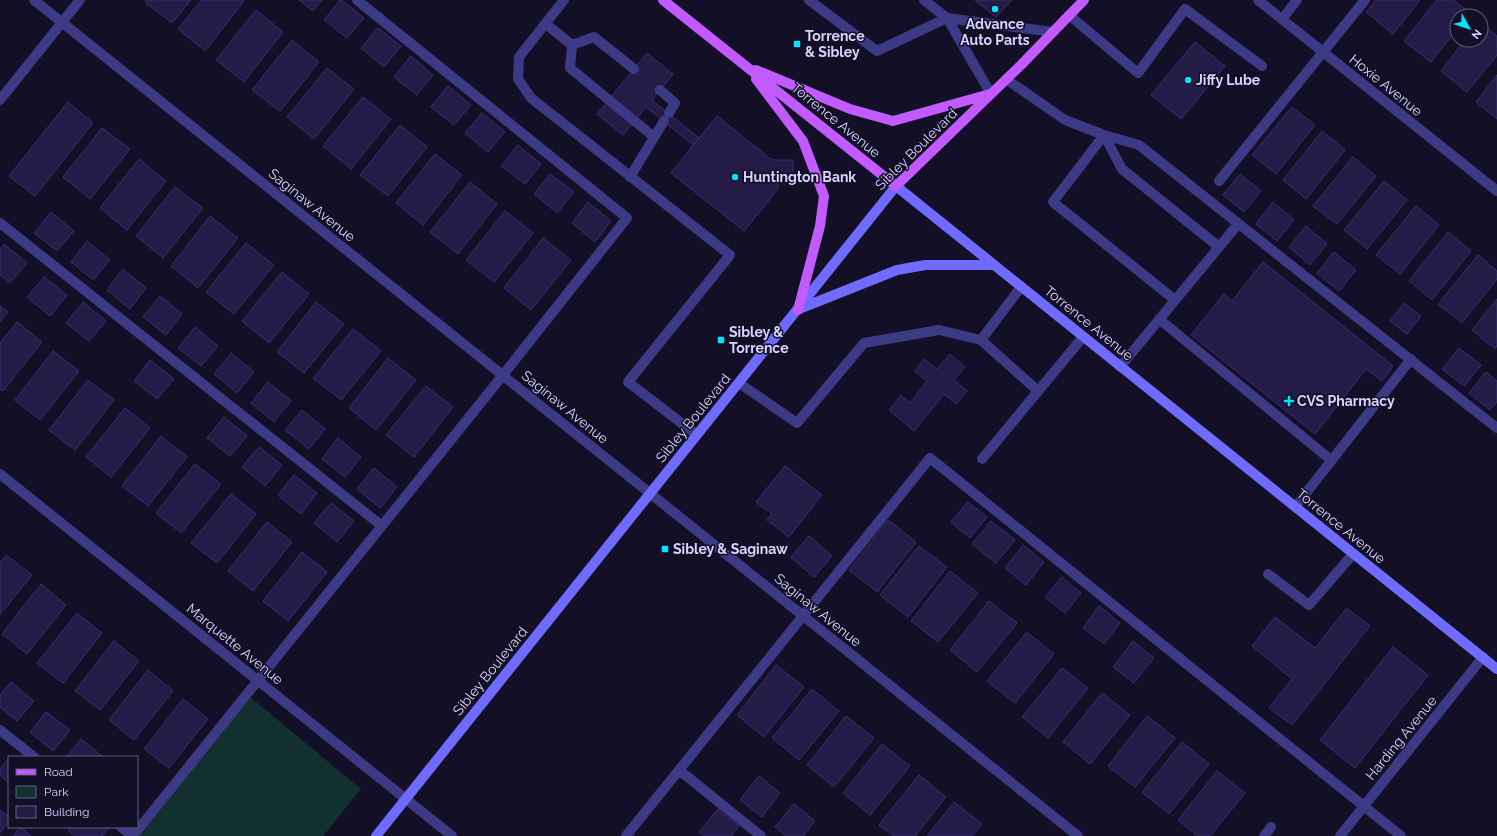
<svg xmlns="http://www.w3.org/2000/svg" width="1497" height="836" font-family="Raleway,sans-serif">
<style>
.green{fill:#12302f}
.building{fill:#241b47;stroke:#3b2d73}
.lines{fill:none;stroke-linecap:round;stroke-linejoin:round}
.service{stroke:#3d3a85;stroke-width:10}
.minor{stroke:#3d3a85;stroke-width:10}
.secondary{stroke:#6f6bff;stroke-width:10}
.primary{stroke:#c25bff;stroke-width:10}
.poi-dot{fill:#00e5ff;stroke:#130f26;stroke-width:1.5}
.labels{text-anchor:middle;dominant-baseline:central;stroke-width:3;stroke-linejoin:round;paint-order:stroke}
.poi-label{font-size:14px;font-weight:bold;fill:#d9d4ff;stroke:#130f26;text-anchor:start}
.street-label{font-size:14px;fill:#d9d4ff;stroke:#130f26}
</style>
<rect width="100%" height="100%" fill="#130f26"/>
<path class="green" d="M250,697L361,789L323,836H140Z"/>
<path class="building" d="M146,0H191L172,23L145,2Z
M201,0H243L244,1L205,51L178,29Z
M299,0H322L313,11Z
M340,0H342L364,18L347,38L324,20Z
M975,0H1012L996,17Z
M1376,0H1420L1393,34L1366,12Z
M1437,0H1453L1470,13L1468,16H1457V29L1431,62L1404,41Z
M256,10L283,32L244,82L216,60Z
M1481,23L1497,36V55L1467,92L1441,71L1465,40H1481Z
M378,28L401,46L384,67L361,48Z
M292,40L319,62L280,111L252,90Z
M1195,42L1225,66L1181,119L1151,95Z
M647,53L673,74L652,100L699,138L693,145L646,107L623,135L597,114Z
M411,56L433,75L417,95L394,77Z
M327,68L354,89L314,139L287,117Z
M1497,75V119L1476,102Z
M448,86L471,105L454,125L431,107Z
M363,97L391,119L351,169L323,146Z
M68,102L93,123L35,196L9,176Z
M1292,107L1315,125L1276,174L1252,155Z
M482,113L505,132L488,152L465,133Z
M717,116L772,160H793V181H778V189L744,231L671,173Z
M400,125L427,147L388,196L360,175Z
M102,128L130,149L90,199L63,177Z
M1322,131L1345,150L1306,199L1283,180Z
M518,145L541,164L525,184L501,166Z
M435,154L462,175L423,225L396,203Z
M1353,157L1376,176L1337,224L1313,206Z
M139,159L166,181L127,230L100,208Z
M550,174L574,192L557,213L534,194Z
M1240,174L1261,191L1244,212L1223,195Z
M1384,181L1407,200L1367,249L1344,230Z
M470,182L497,204L458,254L430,232Z
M175,187L203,208L163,258L136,236Z
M588,202L611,221L595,242L572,223Z
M1273,202L1294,220L1277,241L1256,224Z
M1416,206L1439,225L1400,274L1376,255Z
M505,211L533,233L494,282L466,260Z
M51,212L74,231L57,251L34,233Z
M210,216L238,238L198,288L171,266Z
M1306,226L1327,244L1310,265L1289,247Z
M1448,232L1471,251L1432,300L1409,281Z
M543,238L571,260L531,310L504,288Z
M87,241L110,260L93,280L71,262Z
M246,243L274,265L234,314L206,292Z
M4,244L27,263L10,283L0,275V249Z
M1334,252L1356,270L1339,291L1317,273Z
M1478,255L1497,271V279L1462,323L1438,304Z
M1263,262L1393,366L1382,381L1366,369L1315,434L1191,335L1224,294L1232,301Z
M123,269L146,288L130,309L107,290Z
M282,272L309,294L269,343L242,321Z
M44,277L67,295L50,316L27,297Z
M160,296L182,314L166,335L143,317Z
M1497,299V346L1495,349L1472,330Z
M83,302L106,321L89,341L66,323Z
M316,302L344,324L304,373L277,352Z
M1404,303L1421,316L1407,334L1390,321Z
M0,306L8,312L0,322Z
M17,322L42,342L3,391L0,389V343Z
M195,327L218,346L201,366L178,348Z
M353,329L381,351L341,400L313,378Z
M1459,348L1481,365L1464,386L1442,369Z
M53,351L79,371L40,420L15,400Z
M231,353L254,372L237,393L214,374Z
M950,354L965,367L954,380L967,391L956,404L944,394L914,431L889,410L901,395L910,403L927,381L915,371L924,359L937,369Z
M388,358L416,380L376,430L349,408Z
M150,360L174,379L157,399L134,381Z
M1486,372L1497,381V402L1490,410L1469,393Z
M88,380L114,400L75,450L49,430Z
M268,382L291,401L274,422L251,403Z
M426,386L453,407L414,457L386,435Z
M125,408L150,428L111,477L86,457Z
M302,410L325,429L309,449L285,430Z
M224,417L247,436L230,456L207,438Z
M161,436L187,457L148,506L122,486Z
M338,438L361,457L345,477L322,459Z
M259,447L282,465L265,486L242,467Z
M195,464L221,484L181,533L156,513Z
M785,466L822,495L789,537L767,520L772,514L756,502Z
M374,468L397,487L380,508L357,489Z
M294,475L317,493L301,514L278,495Z
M231,494L256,514L217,563L191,543Z
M968,502L987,517L970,538L951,522Z
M331,503L354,521L337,542L314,523Z
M888,520L916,542L877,592L849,570Z
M991,521L1015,540L996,563L972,544Z
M267,522L292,542L253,591L228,571Z
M809,536L832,556L814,577L791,557Z
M1023,545L1044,562L1026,585L1005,568Z
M919,546L947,567L908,617L880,595Z
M302,552L327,572L288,621L263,601Z
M6,555L32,575L0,615V563Z
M950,571L978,593L938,642L911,621Z
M1062,577L1081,593L1065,613L1045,597Z
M41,584L66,605L27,654L2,634Z
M989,601L1017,623L977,672L950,650Z
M1099,606L1120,623L1104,644L1083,628Z
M1347,608L1370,626L1292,725L1269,708L1292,679L1252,646L1275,617L1315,648Z
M77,613L102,633L63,683L37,663Z
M1027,632L1054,654L1015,703L987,681Z
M114,641L139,661L100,710L75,691Z
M1133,641L1154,658L1134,683L1113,667Z
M1393,647L1428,675L1355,768L1320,740Z
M776,665L804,687L764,737L737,715Z
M1062,668L1088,688L1048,738L1022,717Z
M148,670L173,691L134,740L109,720Z
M11,682L34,701L17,721L0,707V695Z
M812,689L839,711L799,760L772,738Z
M1102,693L1130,715L1090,764L1063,742Z
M183,699L208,719L169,768L144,749Z
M46,712L70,730L53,751L30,732Z
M846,716L874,738L834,787L807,765Z
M1147,716L1175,738L1135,787L1108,766Z
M81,739L103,757H67Z
M1182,742L1209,764L1169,814L1142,792Z
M882,744L910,766L870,815L843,793Z
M9,758V783L0,775V769Z
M1217,771L1245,793L1210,836H1198L1178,820Z
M919,775L946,797L915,836H894L879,825Z
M759,776L780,793L762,817L740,800Z
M954,802L982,824L972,836H927Z
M794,804L815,821L803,836H786L775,827Z
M718,809L739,826L731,836H704L699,832Z
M0,810L9,817V821L0,833Z
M20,827L31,836H13Z
M71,827H106L108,828L102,836H75L68,831Z"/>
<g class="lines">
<path class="service" d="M564,0L519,57L518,79L531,98L730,255L628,382L697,435
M809,0L877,51L947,18L1053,32
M924,0L947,18L991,94
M1069,15L1138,73L1185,9L1262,66
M1282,19L1297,0
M546,24L572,45
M572,45L570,68L654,137
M572,45L594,37L634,69
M1006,79L1065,120L1104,135L1139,145L1497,428
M660,90L675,103L669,113
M1104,135L1053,202L1175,300
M1104,135L1122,169L1219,247
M630,177L664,121
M1219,181L1365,0
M0,223L382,526
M1159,319L1331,460
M981,340L1038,391
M1120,367L1238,224
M739,383L797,423L864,343L939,330L981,340L1021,287
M982,459L1083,337
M1295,507L1411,359
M1268,574L1309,605L1353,554
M0,730L34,757
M679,770L761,836
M121,827L133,836
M133,836L503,375L627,218L357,0
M626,836L930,458L1401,836
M1264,836L1271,827"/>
<path class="minor" d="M34,0L1078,836
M1258,0L1497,191
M0,100L80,0
M0,474L452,836
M1340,836L1483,657"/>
<path class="secondary" d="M799,309L897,270L925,265H993
M376,836L896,186L1497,669"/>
<path class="primary" d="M663,0L896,186L1021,65L1084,0
M756,70L850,109L893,121L990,94
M756,79L803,141L824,196L820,226L798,310"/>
</g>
<g class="poi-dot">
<circle cx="995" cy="9" r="4"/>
<rect x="793" y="40" width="8" height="8" rx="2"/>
<circle cx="1188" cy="80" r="4"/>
<circle cx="735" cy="177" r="4"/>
<rect x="717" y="336" width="8" height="8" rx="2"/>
<path d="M1287 395h4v4h4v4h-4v4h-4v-4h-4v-4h4z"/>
<rect x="661" y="545" width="8" height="8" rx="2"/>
</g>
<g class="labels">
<g class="poi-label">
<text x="995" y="24" text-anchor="middle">Advance<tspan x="995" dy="16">Auto Parts</tspan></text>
<text x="805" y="36">Torrence<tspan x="805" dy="16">&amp; Sibley</tspan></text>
<text x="1196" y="80">Jiffy Lube</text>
<text x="743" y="177">Huntington Bank</text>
<text x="729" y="332">Sibley &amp;<tspan x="729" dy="16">Torrence</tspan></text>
<text x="1297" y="401">CVS Pharmacy</text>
<text x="673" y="549">Sibley &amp; Saginaw</text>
</g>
<g class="street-label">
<text transform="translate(1386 85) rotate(39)">Hoxie Avenue</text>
<text transform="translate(836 120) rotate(39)">Torrence Avenue</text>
<text transform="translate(916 149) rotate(-45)">Sibley Boulevard</text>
<text transform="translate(312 205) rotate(39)">Saginaw Avenue</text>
<text transform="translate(1089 323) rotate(39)">Torrence Avenue</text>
<text transform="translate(565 407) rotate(39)">Saginaw Avenue</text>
<text transform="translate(693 418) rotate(-51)">Sibley Boulevard</text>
<text transform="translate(1341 526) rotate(39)">Torrence Avenue</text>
<text transform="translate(818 610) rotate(39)">Saginaw Avenue</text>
<text transform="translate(235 644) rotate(39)">Marquette Avenue</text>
<text transform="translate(490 671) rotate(-51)">Sibley Boulevard</text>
<text transform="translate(1401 738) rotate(-51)">Harding Avenue</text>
</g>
</g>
<rect x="8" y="756" width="130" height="72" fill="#130f26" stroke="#625e7d"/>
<rect x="16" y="769" width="20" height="6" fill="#c25bff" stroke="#625e7d"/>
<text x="44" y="776" font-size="12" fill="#d9d4ff">Road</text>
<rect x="16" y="786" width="20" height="12" fill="#12302f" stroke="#625e7d"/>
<text x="44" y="796" font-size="12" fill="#d9d4ff">Park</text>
<rect x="16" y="806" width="20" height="12" fill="#241b47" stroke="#625e7d"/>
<text x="44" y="816" font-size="12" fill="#d9d4ff">Building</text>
<g transform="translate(1469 28) rotate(129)"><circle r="19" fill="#130f26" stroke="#625e7d"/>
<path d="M0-3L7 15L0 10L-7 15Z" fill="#00e5ff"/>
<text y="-6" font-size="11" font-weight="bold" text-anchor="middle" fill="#d9d4ff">N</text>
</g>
</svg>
